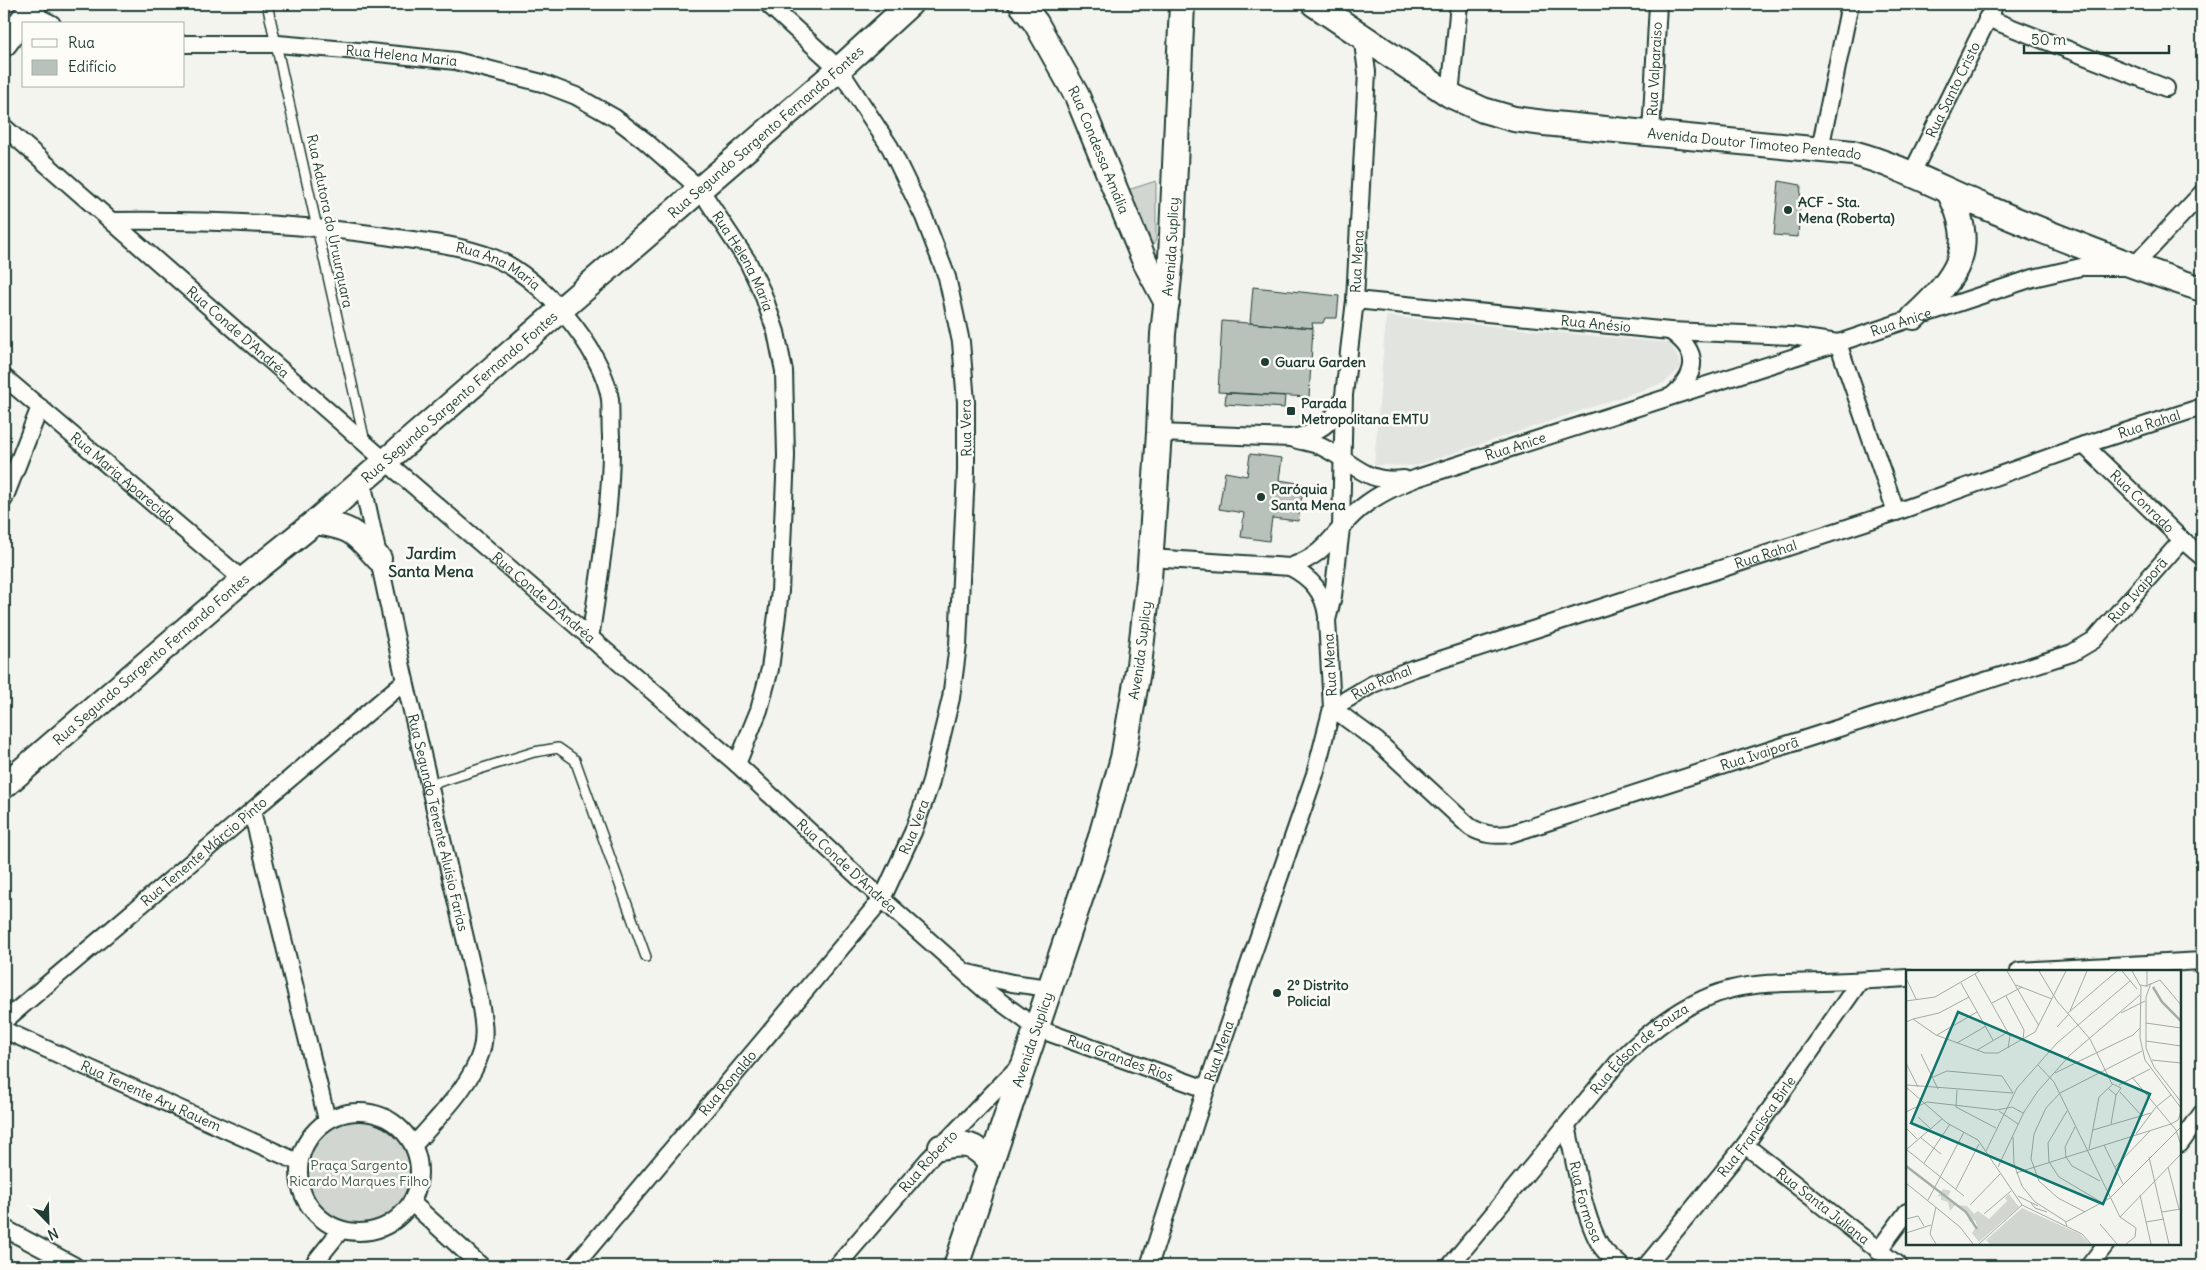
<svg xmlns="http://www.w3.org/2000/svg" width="2206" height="1270" font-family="Delius,sans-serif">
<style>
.built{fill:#e2e5df}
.green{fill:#d1d6d1;stroke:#788a82}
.building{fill:#b9c1bb;stroke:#1f3d34}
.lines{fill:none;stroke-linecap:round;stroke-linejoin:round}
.lane-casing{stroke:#1f3d34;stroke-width:12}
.street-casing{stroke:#1f3d34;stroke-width:20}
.secondary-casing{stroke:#1f3d34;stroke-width:28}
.lane{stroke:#fdfcf7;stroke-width:9}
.street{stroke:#fdfcf7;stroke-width:16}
.secondary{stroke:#fdfcf7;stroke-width:24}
.poi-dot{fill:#1f3d34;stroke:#fdfcf7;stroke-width:2}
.labels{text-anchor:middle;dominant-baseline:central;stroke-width:5;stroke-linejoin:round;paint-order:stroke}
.street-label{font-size:14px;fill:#1f3d34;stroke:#fdfcf7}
.poi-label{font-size:14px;font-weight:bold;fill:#1f3d34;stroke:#fdfcf7;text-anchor:start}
.park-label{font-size:14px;fill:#435c53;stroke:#fdfcf7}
.quarter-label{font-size:16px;font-weight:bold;fill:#1f3d34;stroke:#fdfcf7}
.inset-river{fill:none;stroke:#a3aea7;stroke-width:2.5}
.inset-road{fill:none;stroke:#9faba4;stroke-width:1}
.view{fill:#0f766e;fill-opacity:0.15;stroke:#0f766e;stroke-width:2.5}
.inset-edge{fill:none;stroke:#1f3d34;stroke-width:2.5}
</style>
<rect width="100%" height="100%" fill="#f4f4ef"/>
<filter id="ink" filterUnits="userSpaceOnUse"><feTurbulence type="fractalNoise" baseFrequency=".02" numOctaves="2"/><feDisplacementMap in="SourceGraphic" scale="10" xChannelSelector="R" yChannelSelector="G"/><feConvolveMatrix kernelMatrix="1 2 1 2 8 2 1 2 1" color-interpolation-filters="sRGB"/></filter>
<g filter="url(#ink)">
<path class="built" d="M1386,316L1671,343L1682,367L1664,383L1415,466L1374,465Z"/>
<path class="green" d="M1156,181V240L1153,245L1148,242L1128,190Z
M303 1173a56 56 0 1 1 112 0a56 56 0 1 1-112 0Z"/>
<path class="building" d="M1779,181L1801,185L1798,237L1774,235Z
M1253,287L1339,296L1337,318H1325L1323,323H1312L1313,328L1250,323Z
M1222,321L1313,328L1309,397L1218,392Z
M1226,393L1285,396L1284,408L1225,404Z
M1250,454L1282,458L1279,480L1304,484L1298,521L1272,518L1269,541L1241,537L1244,513L1219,509L1225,472L1247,476Z"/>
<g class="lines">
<defs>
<path id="lane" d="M267,4L365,442
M429,785L534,752L558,748L575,760L646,957"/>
<g id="street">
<path d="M28,12L52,24"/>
<path d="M1987,18L2166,88"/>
<path id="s1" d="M184,44H278L369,52L456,61L542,83L576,96L615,118L644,140L700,189L748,262L763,294L776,332L784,371L786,456L780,591L770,669L759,710L737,764"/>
<path d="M1450,95L1459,4"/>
<path id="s2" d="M4,127L384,460L737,764L882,899L986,991L1036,1028L1206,1089"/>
<path id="s3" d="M1651,134L1658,4"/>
<path d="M1820,149L1850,4"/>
<path id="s4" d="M1911,175L1995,4"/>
<path id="s5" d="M112,221C208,220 303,223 398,238C430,242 464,246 494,258C540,276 603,349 610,399C611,411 610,424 611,436C612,504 600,571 590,639"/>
<path id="s6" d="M1355,300L1670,331L1791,336L1838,343L1896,512"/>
<path d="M1670,331C1699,351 1699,372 1673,395"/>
<path id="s7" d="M4,377L243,580"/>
<path d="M1159,433L1290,438C1316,435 1334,424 1343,399"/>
<path d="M1294,439C1304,442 1315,443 1324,448C1355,463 1365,484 1404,479"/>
<path id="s8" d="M2084,445L2182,540L2202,557"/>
<path id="s9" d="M362,481L405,681L480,1002C483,1019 486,1036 481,1052C471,1086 436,1119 414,1145"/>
<path d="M4,499L40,407"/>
<path id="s10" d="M1150,558L1290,567C1327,553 1328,539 1354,514C1372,497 1393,487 1417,478L1838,343L2033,278L2081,267H2133L2202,193"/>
<path d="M1290,567C1311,578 1324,592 1327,616"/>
<path id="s11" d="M1332,708L1377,741L1470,827C1484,835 1494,836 1510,834L2072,653L2094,640L2182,540"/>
<path id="s12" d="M1332,708L1373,684L1412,669L1896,512L2084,445L2202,407"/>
<path d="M252,811L327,1120"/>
<path d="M2019,971L2202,961"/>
<path d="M968,973L1012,983L1049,988"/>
<path id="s13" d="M4,1021L405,681"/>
<path id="s14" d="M4,1030L298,1162"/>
<circle cx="359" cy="1172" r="60"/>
<path id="s15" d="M1567,1126C1574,1158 1585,1227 1604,1250C1609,1256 1616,1261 1621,1266"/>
<path d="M2180,1144L2202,1113"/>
<path id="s16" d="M1745,1145L1899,1266"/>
<path d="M411,1202L481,1266"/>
<path d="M4,1228L75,1266"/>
<path d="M1878,1251L1907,1212"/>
<path d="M312,1266L341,1230"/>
<path id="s17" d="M574,1266L882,899L913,832L930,785L951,698L958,645L966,471V402L961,342L947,277L924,217L890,147L839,69L768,4"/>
<path id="s18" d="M837,1266L928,1160L1022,1063"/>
<path id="s19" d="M1149,1266L1206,1089L1315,774L1332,708L1327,620L1333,596L1341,528L1344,395L1355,300L1367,72L1362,36"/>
<path id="s20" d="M1450,1266L1620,1060C1651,1029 1688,1000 1732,989C1762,982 1792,983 1823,982C1851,981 1879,980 1907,978"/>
<path id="s21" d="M1646,1266L1745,1145L1860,981"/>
<path d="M2089,1266L2106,1244"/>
</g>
<g id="secondary">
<path id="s22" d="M1021,4L1036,23L1077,96L1145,262L1167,303"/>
<path id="s23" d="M1314,4L1450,95L1483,110L1514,119L1544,123L1853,153C1898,165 1940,188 1983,206C2056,237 2127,265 2202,289"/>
<path d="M4,44L35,4"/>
<path d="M1914,317C1957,277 1979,249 1949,192"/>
<path d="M315,522C353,528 353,531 379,559"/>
<path id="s24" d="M4,786L243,580L315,522L839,69L910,4"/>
<path d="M941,1147C965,1142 974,1143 990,1162"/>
<path id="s25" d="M956,1266L1100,840L1123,758L1139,665L1149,579L1159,433L1163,334L1171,258L1182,4"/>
</g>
</defs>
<use href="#lane" class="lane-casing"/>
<use href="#street" class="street-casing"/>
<use href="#secondary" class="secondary-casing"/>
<use href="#lane" class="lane"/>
<use href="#street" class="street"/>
<use href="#secondary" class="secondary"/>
</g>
</g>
<g class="poi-dot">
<circle cx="1788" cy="210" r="5"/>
<circle cx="1265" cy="362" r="5"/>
<rect x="1286" y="406" width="10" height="10" rx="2.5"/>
<circle cx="1261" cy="497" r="5"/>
<circle cx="1277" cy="993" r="5"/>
</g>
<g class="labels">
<g class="street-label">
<text stroke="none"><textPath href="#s1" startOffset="218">Rua Helena Maria</textPath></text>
<text stroke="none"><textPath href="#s3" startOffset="65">Rua Valparaiso</textPath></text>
<text stroke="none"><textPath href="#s4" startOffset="95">Rua Santo Cristo</textPath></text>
<text stroke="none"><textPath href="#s24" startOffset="1004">Rua Segundo Sargento Fernando Fontes</textPath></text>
<text stroke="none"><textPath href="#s23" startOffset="474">Avenida Doutor Timoteo Penteado</textPath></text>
<text stroke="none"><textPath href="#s22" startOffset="166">Rua Condessa Amália</textPath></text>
<text transform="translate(330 221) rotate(78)">Rua Adutora do Uruurquara</text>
<text stroke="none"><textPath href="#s25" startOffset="1049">Avenida Suplicy</textPath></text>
<text stroke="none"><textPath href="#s19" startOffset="1036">Rua Mena</textPath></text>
<text stroke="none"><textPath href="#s1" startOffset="638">Rua Helena Maria</textPath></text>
<text stroke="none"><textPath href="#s5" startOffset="392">Rua Ana Maria</textPath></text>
<text stroke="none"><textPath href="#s10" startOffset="806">Rua Anice</textPath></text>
<text stroke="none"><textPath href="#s6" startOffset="242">Rua Anésio</textPath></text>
<text stroke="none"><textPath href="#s2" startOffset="311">Rua Conde D'Andréa</textPath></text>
<text stroke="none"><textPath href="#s24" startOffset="599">Rua Segundo Sargento Fernando Fontes</textPath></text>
<text stroke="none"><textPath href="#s12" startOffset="866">Rua Rahal</textPath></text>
<text transform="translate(966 428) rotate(-91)">Rua Vera</text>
<text stroke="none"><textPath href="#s10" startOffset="401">Rua Anice</textPath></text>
<text stroke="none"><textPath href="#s7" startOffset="156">Rua Maria Aparecida</textPath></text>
<text stroke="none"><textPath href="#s8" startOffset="81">Rua Conrado</textPath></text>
<text stroke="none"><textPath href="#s12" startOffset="461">Rua Rahal</textPath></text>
<text stroke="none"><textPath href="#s11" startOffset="906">Rua Ivaiporã</textPath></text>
<text stroke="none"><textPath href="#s2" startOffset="716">Rua Conde D'Andréa</textPath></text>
<text stroke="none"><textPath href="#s25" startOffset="644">Avenida Suplicy</textPath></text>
<text stroke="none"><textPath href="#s24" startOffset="194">Rua Segundo Sargento Fernando Fontes</textPath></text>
<text transform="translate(1330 665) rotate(-93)">Rua Mena</text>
<text stroke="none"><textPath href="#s12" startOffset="56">Rua Rahal</textPath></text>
<text stroke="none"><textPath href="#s11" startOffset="486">Rua Ivaiporã</textPath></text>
<text stroke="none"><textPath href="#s9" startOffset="350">Rua Segundo Tenente Aluísio Farias</textPath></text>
<text stroke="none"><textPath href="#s17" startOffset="558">Rua Vera</textPath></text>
<text stroke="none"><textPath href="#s13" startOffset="262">Rua Tenente Márcio Pinto</textPath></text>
<text stroke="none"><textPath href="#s2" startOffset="1121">Rua Conde D'Andréa</textPath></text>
<text stroke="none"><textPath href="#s25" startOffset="239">Avenida Suplicy</textPath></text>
<text stroke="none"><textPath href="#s19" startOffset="226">Rua Mena</textPath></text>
<text stroke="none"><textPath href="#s20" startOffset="289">Rua Édson de Souza</textPath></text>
<text stroke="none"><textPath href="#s2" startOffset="1460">Rua Grandes Rios</textPath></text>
<text stroke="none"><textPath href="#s17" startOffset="239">Rua Ronaldo</textPath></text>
<text stroke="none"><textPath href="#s14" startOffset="161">Rua Tenente Ary Rauem</textPath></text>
<text stroke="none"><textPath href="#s21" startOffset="178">Rua Francisca Birle</textPath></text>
<text stroke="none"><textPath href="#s18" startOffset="139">Rua Roberto</textPath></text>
<text stroke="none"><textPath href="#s15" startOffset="78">Rua Formosa</textPath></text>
<text stroke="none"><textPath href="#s16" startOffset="99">Rua Santa Juliana</textPath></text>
</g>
<g class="poi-label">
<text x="1798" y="202">ACF - Sta.<tspan x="1798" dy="16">Mena (Roberta)</tspan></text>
<text x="1275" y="362">Guaru Garden</text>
<text x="1301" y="403">Parada<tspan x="1301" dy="16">Metropolitana EMTU</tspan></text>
<text x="1271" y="489">Paróquia<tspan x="1271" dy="16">Santa Mena</tspan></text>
<text x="1287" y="985">2º Distrito<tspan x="1287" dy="16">Policial</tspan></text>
</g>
<g class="park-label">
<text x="359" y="1165">Praça Sargento<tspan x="359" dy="16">Ricardo Marques Filho</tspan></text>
</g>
<g class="quarter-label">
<text x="431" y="553">Jardim<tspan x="431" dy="18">Santa Mena</tspan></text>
</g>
</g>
<g transform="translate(1906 970)">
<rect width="275" height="275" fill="#f4f4ef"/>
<path d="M37,219L45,221L42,226L38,225L51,235L61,236L68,244L72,241L83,249L101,231L99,228L103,224L113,237L73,272L66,263L71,256L69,250L64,252L60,243L49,235L44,241L42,232L35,230V226L31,227ZM116,238L174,264L184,274H84L80,270Z" fill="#d1d6d1"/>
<path class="inset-river" d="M247,17L256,32L275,51M0,196L60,242L71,259"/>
<path class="inset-road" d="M101,1L133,56M133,1L151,31L184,69L206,114M216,1L231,19M226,1L235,17L234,68L239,90L275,138M241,1V17M69,4L104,66L102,78M0,8L10,29M55,13L87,70M245,13L240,27V78L248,97L275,132M110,15L146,29M234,15L240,16L254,10L275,35M100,26L118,60L117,70M0,31L29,27L74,1M86,33L116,17M164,41L181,1M162,43L211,1M215,43L239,31M7,49L33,43L63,27M0,52L7,49L30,65L79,83H92L129,62L160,1M240,53L275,58M151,57L163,44M31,65L71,42M240,71L275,76M51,73L80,56M71,80L102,62M15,84L32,119M246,90L275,93M0,93L12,117M132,95L148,112L214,247L230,258L229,267L220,274M149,103L227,65L234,58M27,107L41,101L96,106L107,123M226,107L270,160L275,175M1,115L107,123M213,115L244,99M0,117L41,153L72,170L116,235L176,264L185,274M51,120L50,137L90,158M214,122L235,145M93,141L112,154M161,141L142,173L143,192L153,207L195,232M0,142L21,132L91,140L106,137L117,143M12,147L25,159M205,154L210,125M169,157L159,177L160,187L166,196L194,211M0,158L11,169M187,160L245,143M230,164L250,137L265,125M14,167L35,184M107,167L108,194L116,216L129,232L159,251L161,256M198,175L217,214M0,179L58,226M1,179L36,149M183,179L193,127L207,114L215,118L210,125L203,119M80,181L111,118L151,73L224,11M243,187L263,274M18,193L44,154M92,197L118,142L132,121L164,85L234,25M209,197L244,161M262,197L273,239M110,203L265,154L272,150L275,142M0,213L54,257L67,274M50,219L73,174M234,225L245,274M112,226L132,236M22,230L58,162M125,233L129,238L141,242M64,235L94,204M30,237L24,264L30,274M179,242L152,228L133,211L125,189L128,164L140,138L154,123L236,81M256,242L275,239M78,244L105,221M214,247L275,184M0,249L12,246L18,256M160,252L204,228L275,157M240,252L258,249M194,254L211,274M0,263L25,255M73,274L116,235"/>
<path class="view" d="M52,42L244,124L197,234L5,153Z"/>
<rect width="275" height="275" class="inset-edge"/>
</g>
<rect width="2206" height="1270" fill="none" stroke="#fdfcf7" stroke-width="20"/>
<rect x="10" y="10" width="2186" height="1250" fill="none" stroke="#1f3d34" stroke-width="2" filter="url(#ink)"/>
<rect x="22" y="22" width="162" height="65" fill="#fdfcf7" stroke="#a4b0a9"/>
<rect x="32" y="39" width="25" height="8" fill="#fdfcf7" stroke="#a4b0a9"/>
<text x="68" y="48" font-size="15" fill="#1f3d34">Rua</text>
<rect x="32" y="60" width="25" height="15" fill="#b9c1bb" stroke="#a4b0a9"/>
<text x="68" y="72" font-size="15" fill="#1f3d34">Edifício</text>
<g transform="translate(48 1222) rotate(157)" stroke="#fdfcf7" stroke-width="4" paint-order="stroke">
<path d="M0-4L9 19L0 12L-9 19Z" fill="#1f3d34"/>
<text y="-8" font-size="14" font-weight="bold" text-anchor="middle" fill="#1f3d34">N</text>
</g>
<path d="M2024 45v8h145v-8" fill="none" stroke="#1f3d34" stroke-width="2.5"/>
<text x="2031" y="45" font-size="15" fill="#1f3d34" stroke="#fdfcf7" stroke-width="4" paint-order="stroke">50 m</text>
</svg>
